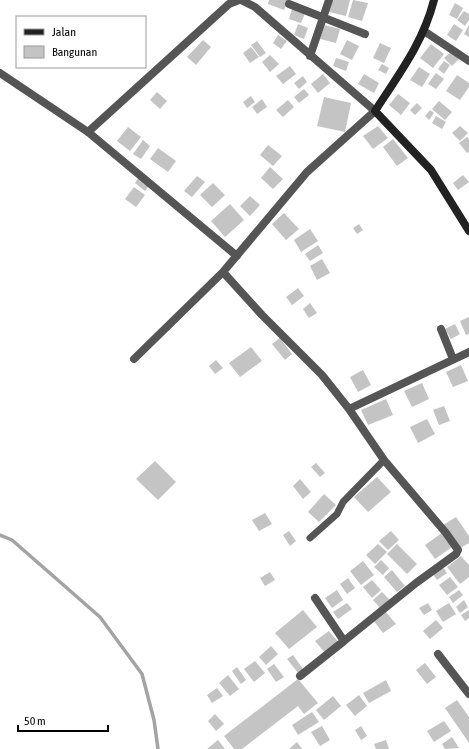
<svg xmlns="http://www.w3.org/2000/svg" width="469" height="749" font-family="'Asap Condensed',sans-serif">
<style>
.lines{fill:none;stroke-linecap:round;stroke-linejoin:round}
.stream{stroke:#a3a3a3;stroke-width:3.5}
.building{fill:#c4c4c4}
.lane{stroke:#555;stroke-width:7}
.street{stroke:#555;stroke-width:8}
.secondary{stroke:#222;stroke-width:8}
</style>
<rect width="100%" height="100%" fill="#fff"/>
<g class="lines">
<path class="stream" d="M0,535L12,540L100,617L142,674L154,720L158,749"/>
</g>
<path class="building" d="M269,0H288L284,10L268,4Z
M332,0H350L346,16L329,12Z
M353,0L368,3L362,21L348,17Z
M455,3L463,8L457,19L449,15Z
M293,6L306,11L301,23L289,19Z
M464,11L469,14V20L465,26L457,20Z
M298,24L308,28L304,39L294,35Z
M454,24L463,30L456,41L447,35Z
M324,25L340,29L336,43L320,39Z
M469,25V37L464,34Z
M278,35L287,41L281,49L273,43Z
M203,40L211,47L196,65L187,57Z
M347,40L359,46L352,60L340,54Z
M257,41L266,53L260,57L251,45Z
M380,43L391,48L384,63L373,58Z
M431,44L444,54L433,68L420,58Z
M251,47L259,57L250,63L243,53Z
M452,51L460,58L452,66L444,58Z
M270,55L279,64L270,72L262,62Z
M336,58L349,62L346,71L333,66Z
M444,61L450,65L444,74L438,69Z
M382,64L389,68L386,74L378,70Z
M290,66L296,74L283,84L276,76Z
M419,67L430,74L422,87L410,80Z
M436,73L444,79L436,89L428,84Z
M323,74L330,83L318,93L311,84Z
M364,74L379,83L374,93L358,84Z
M457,75L469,83V87L460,100L446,91Z
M303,76L307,82L299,89L294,83Z
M304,89L309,95L299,103L294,97Z
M157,92L167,101L160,109L150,100Z
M398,94L410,103L401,115L389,105Z
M251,96L255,102L247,108L243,102Z
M324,97L351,103L345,132L317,126Z
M262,99L267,107L257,114L252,107Z
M288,100L294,107L283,117L276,110Z
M439,101L452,112L445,120L432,109Z
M417,103L422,108L415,115L410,110Z
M430,110L434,113L429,120L425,116Z
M436,116L446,122L442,129L432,123Z
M378,126L388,138L373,149L363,136Z
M460,126L468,133L460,141L452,133Z
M128,127L141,137L130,151L117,141Z
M467,137L469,139V152L467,153L459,143Z
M393,139L408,158L397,166L383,147Z
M143,140L150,146L141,159L133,154Z
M268,145L282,156L273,166L260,155Z
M158,148L176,161L168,172L150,159Z
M270,167L283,179L273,189L261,178Z
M463,175L469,182L458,190L453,183Z
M197,176L205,182L192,197L184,191Z
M138,178L149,186L145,191L135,183Z
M213,183L225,195L212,207L200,195Z
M134,187L145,195L136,207L125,199Z
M250,196L260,205L250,216L240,206Z
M230,204L244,220L225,237L211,221Z
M284,213L299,229L286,240L272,224Z
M359,224L363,230L357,234L353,228Z
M310,229L318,241L301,252L294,240Z
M318,245L323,253L310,261L305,254Z
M322,259L330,273L317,280L310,266Z
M298,288L304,296L292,305L286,297Z
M310,303L317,313L309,318L303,309Z
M469,317V334L466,335L460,321Z
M455,324L460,334L451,339L445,329Z
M280,338L292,354L285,360L272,344Z
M251,347L262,361L240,377L229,363Z
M216,360L223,368L215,374L209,366Z
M461,365L468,381L453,387L446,372Z
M363,370L371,385L358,392L350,377Z
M422,383L429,399L412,407L404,391Z
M386,399L393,415L368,425L361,410Z
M444,406L450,421L439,425L433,410Z
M427,419L435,434L418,443L410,427Z
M155,461L176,482L158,500L136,479Z
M316,463L325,473L320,477L311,467Z
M377,477L391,492L368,512L354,497Z
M300,479L311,492L303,499L293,486Z
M324,494L336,505L319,522L308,512Z
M265,513L272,524L259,531L252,520Z
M456,517L469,536V543L459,549L443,525Z
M289,531L296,541L290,546L283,535Z
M391,531L399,540L388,550L379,541Z
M442,533L452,547L435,559L425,545Z
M378,544L387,552L375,564L366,555Z
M397,544L417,564L407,574L387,554Z
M461,556L469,565V577L460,584L447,567Z
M381,560L389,568L383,575L374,567Z
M363,561L374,575L361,585L350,571Z
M442,566L447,573L437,580L432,573Z
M392,570L405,586L397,592L384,577Z
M270,572L275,580L265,586L260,578Z
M450,577L458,587L447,595L439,585Z
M348,578L355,588L347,594L340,584Z
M372,580L381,590L372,598L363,587Z
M337,590L343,600L332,608L325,598Z
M459,590L463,595L453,603L449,597Z
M382,592L390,600L381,609L373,600Z
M464,600L468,607L460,613L456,607Z
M347,603L352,609L338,619L333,612Z
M428,603L432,610L424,615L419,608Z
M449,603L456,614L443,622L436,611Z
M303,610L317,627L289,649L275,633Z
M469,610V618L465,621L461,615Z
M385,611L396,624L383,633L373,620Z
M436,620L443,628L430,639L423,631Z
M329,631L339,643L325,653L315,641Z
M271,646L278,654L266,665L259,657Z
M293,655L303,669L298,673L287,659Z
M255,661L265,673L254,682L244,669Z
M425,663L436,677L427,684L416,670Z
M274,664L284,677L276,682L267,669Z
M237,667L246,680L241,684L232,671Z
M228,675L239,689L230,696L219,683Z
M298,679L318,703L304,714L298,706L242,749H234L224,736Z
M386,680L391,691L369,703L363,693Z
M217,688L223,696L212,703L207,695Z
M359,695L367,706L355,716L346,705Z
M333,696L341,706L324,720L316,710Z
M457,700L469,717V743L445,708Z
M312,712L319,722L298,735L292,725Z
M215,714L224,724L216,731L208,721Z
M444,721L451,731L434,742L427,731Z
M322,726L330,740L320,746L311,732Z
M361,726L367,736L361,740L355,730Z
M452,737L459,748L445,749L442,744Z
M218,740L225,749H207Z
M386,740L389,749H376L374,744Z
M297,742L302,749H289Z"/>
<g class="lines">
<path class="lane" d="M310,538L337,514L343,502L384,460"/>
<path class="street" d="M289,4L365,34
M424,31L469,61
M310,56L329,0
M0,73L88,132L237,256
M88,132L229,4L239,0
M223,272L262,315L322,375L349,409L384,460L446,533L458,550L456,554L416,583L344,641L315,598
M441,329L453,359
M134,359L223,272L307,172L375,111L255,7L241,0
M349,409L469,352
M438,654L469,694
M300,676L344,641"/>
<path class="secondary" d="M434,0C423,43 399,74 375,111L431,170L469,231"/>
</g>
<rect x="16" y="16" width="130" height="52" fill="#ffffff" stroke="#999999"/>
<rect x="24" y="29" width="20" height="6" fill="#222222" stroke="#999999"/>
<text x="52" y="36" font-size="12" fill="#000000">Jalan</text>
<rect x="24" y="46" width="20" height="12" fill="#c4c4c4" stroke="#999999"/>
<text x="52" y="56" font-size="12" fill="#000000">Bangunan</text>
<path d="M18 725v6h90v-6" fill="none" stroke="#000000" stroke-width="2"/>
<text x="24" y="725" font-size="12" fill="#000000" stroke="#ffffff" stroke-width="3" paint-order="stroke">50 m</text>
</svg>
